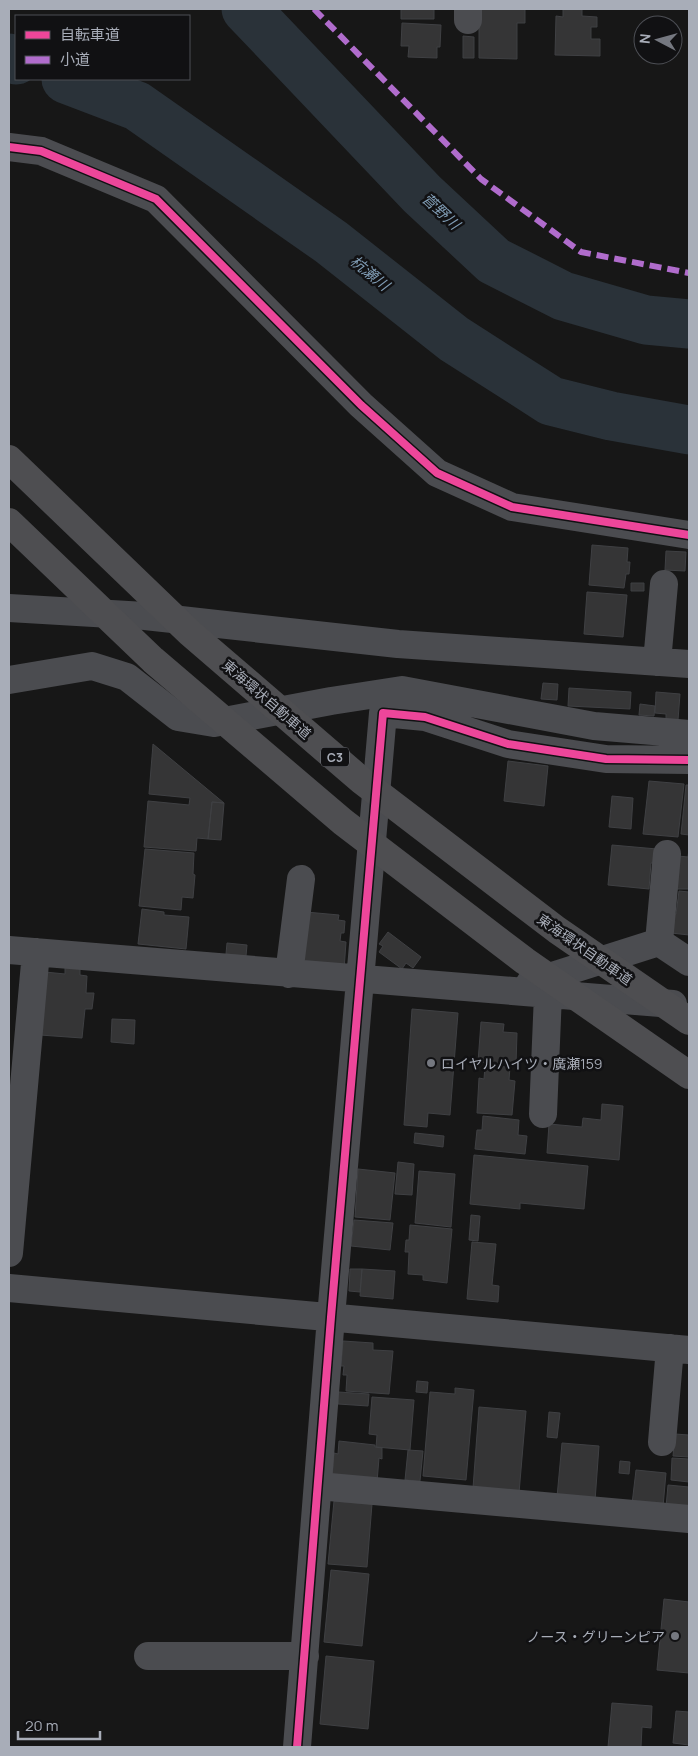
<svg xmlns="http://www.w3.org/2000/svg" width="698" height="1756" font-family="Manrope,'Noto Sans JP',sans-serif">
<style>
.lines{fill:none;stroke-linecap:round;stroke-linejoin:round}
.river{stroke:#2a3239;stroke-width:49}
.building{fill:#353536;stroke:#3f4043}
.minor{stroke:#4b4c50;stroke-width:28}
.highway{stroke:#4e4e51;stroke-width:28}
.quiet{stroke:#b06ccc;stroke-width:6;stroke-dasharray:12 6;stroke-linecap:butt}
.cycleway-casing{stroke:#111113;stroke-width:11}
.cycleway{stroke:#ed469a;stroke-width:8}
.poi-dot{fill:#757880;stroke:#111113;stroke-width:2}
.labels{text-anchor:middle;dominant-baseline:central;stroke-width:5;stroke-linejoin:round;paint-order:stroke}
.shield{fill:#111113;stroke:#7b7e86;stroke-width:1}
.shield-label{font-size:12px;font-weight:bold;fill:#a8adb8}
.street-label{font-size:14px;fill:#a8adb8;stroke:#111113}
.poi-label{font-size:14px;fill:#a8adb8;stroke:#111113;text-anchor:start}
.water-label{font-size:15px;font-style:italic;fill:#7f9bb3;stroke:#111113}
</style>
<rect width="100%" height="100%" fill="#171717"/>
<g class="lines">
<path class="river" d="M246,9L422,194L494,261L563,296L646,320L689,324
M9,58L16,60
M66,79L137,106L331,242L454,339L551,401L611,416L689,430"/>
</g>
<path class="building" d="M401,9H434V19H401Z
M479,9H525V23H517V59L479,58Z
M563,9H582V16L597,17V27H591V39H600V56L555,55L556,16L563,17Z
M402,23L441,25L440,47H437V58L408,57L409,46H401Z
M463,36L474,37V58H463Z
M592,545L628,548L627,562H630L629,574H626L624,588L589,585Z
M666,551L686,552L685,571L665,570Z
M631,583H644V591H631Z
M587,592L627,595L623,637L584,634Z
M543,683L558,684L557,700L541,699Z
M569,688L631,692L630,709L568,706Z
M656,692L680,694L678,720H666V714L655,713Z
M640,704L655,706L654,716L639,715Z
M153,744L224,803L212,802L208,839L197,838L196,851L144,847L148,801L189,805L190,798L149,794Z
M508,761L548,766L544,806L504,801Z
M649,781L684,784L678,837L643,834Z
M686,785H689V835L681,834Z
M612,796L633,798L631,829L609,827Z
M212,802L224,803L221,840L208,839Z
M612,845L657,849L655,863H651L649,889L608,885Z
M145,849L194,853L193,874L195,875L193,898L182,897L181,910L139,906Z
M689,849V889H671L678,856L688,857Z
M679,891L689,892V935L671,933L673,914H676Z
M142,909L164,912V915L189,917L186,949L138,944Z
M306,912L339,915L338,920L345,921L344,933H341L340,941L346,942L344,970L301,966Z
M388,932L421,957L413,968L406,963L402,969L379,952L383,946L379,944Z
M227,943L247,945L246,956L226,954Z
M65,966L80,968V975L87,976L86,993H94L92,1009H85L82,1038L40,1035L45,972L65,974Z
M412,1009L458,1013L450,1115L428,1113L427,1127L404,1125Z
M112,1019L135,1020L134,1044L111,1042Z
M481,1022L504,1024L503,1032L517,1033L516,1064L478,1062Z
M485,1066L510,1067L509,1080L515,1081L512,1115L477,1113L479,1078L484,1079Z
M602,1104L623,1106L619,1160L547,1153L549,1124L582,1127L583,1118L601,1120Z
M483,1116L519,1120L518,1135L527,1136L525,1154L475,1149L477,1130H482Z
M415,1133L444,1136L443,1147L414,1143Z
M474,1155L588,1166L584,1209L520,1203V1209L470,1204Z
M398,1162L414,1164L412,1195L395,1194Z
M358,1169L395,1173L390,1220L355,1217Z
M419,1171L455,1174L451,1227L415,1223Z
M471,1215L480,1216L478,1241L469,1240Z
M354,1220L393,1223L390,1250L351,1246Z
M410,1225L452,1229L447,1283L423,1280V1275L408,1274L409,1252H405L406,1240H409Z
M472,1242L496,1244L492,1285L499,1286L498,1302L467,1299Z
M350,1269H362L360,1292L349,1291Z
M362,1269L395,1271L393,1299L360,1296Z
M343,1341L373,1343V1350L393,1351L389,1394L346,1391L347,1375H343L344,1366H341Z
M417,1381L428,1382L427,1393L416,1392Z
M455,1388L474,1390L466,1480L423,1476L430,1392L455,1394Z
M338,1392L369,1394L368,1406L338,1404Z
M372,1397L414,1400L410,1450L376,1447L377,1435L369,1434Z
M479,1407L526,1411L519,1493L473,1488Z
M549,1412L560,1413L557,1438L547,1437Z
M675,1434L689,1435V1457L673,1456Z
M339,1441L375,1445V1447L382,1448V1459L379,1458L377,1482L332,1478L334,1453L338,1454Z
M562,1443L599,1446L595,1501L557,1497Z
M408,1450L423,1451L420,1481L405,1480Z
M672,1458L689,1459V1482L671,1480Z
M620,1461L630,1462L629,1474L619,1473Z
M636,1470L666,1473L663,1507L632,1504Z
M668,1485L689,1487V1509L666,1507Z
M334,1501L372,1504L367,1567L328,1564Z
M331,1570L369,1574L362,1646L324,1642Z
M664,1599L689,1602V1673L657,1670Z
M326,1656L374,1661L368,1729L320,1724Z
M612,1703L652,1706L651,1728L642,1727L641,1747H608Z
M676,1711L689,1712V1745L673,1743Z"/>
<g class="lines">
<path class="minor" d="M468,20V9
M9,147L41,151L156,199L361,405L437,473L512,507L689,535
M9,608L145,616L398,644L689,664
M657,662L664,584
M9,680L92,666L127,677L178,717L214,723L331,701L402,690L594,726L689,734
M659,942L667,854
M9,950L673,1004
M289,974L301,879
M530,983L659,942L689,962
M543,1114L548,994
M9,1253L36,952
M9,1288L689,1350
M662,1442L670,1348
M318,1486L689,1519
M148,1656H305
M297,1747L331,1317L383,713L425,717L508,744L606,759L689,760"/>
<path class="highway" d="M9,459L190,633L362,781L557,930L689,1021
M9,522L153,660L343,822L525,961L689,1075"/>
<path class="quiet" d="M314,9L481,179L581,252L689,273"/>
<defs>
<path id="cycleway" d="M9,147L41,151L156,199L361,405L437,473L512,507L689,535
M297,1747L331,1317L383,713L425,717L508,744L606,759L689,760"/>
</defs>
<use href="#cycleway" class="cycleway-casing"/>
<use href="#cycleway" class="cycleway"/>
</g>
<g class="poi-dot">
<circle cx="431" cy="1063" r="5"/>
<circle cx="675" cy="1636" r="5"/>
</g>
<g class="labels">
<rect class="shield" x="321" y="747.5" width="28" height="19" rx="4"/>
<g class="shield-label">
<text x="335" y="757">C3</text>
</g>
<g class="street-label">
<text transform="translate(267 699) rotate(41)">東海環状自動車道</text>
<text transform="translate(585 949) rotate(35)">東海環状自動車道</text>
</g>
<g class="poi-label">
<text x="441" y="1063">ロイヤルハイツ・廣瀬159</text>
<text x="665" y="1636" text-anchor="end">ノース・グリーンピア</text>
</g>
<g class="water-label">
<text transform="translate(441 211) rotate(43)">菅野川</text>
<text transform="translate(370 273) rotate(39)">杭瀬川</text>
</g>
</g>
<rect width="698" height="1756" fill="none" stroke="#a8adb8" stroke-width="20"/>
<rect x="15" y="15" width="175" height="65" fill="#111113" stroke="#4d4f55"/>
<rect x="25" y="31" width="25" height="8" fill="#ed469a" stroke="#4d4f55"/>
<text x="60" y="40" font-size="15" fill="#a8adb8">自転車道</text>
<rect x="25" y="56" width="25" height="8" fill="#b06ccc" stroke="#4d4f55"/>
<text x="60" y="65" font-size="15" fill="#a8adb8">小道</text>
<g transform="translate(658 40) rotate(276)"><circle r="24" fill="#111113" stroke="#4d4f55"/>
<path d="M0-4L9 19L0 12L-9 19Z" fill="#757880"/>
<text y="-8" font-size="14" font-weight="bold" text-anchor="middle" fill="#a8adb8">N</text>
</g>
<path d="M18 1731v8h82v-8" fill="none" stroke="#a8adb8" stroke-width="2.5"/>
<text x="25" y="1731" font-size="15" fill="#a8adb8" stroke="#111113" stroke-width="4" paint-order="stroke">20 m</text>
</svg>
